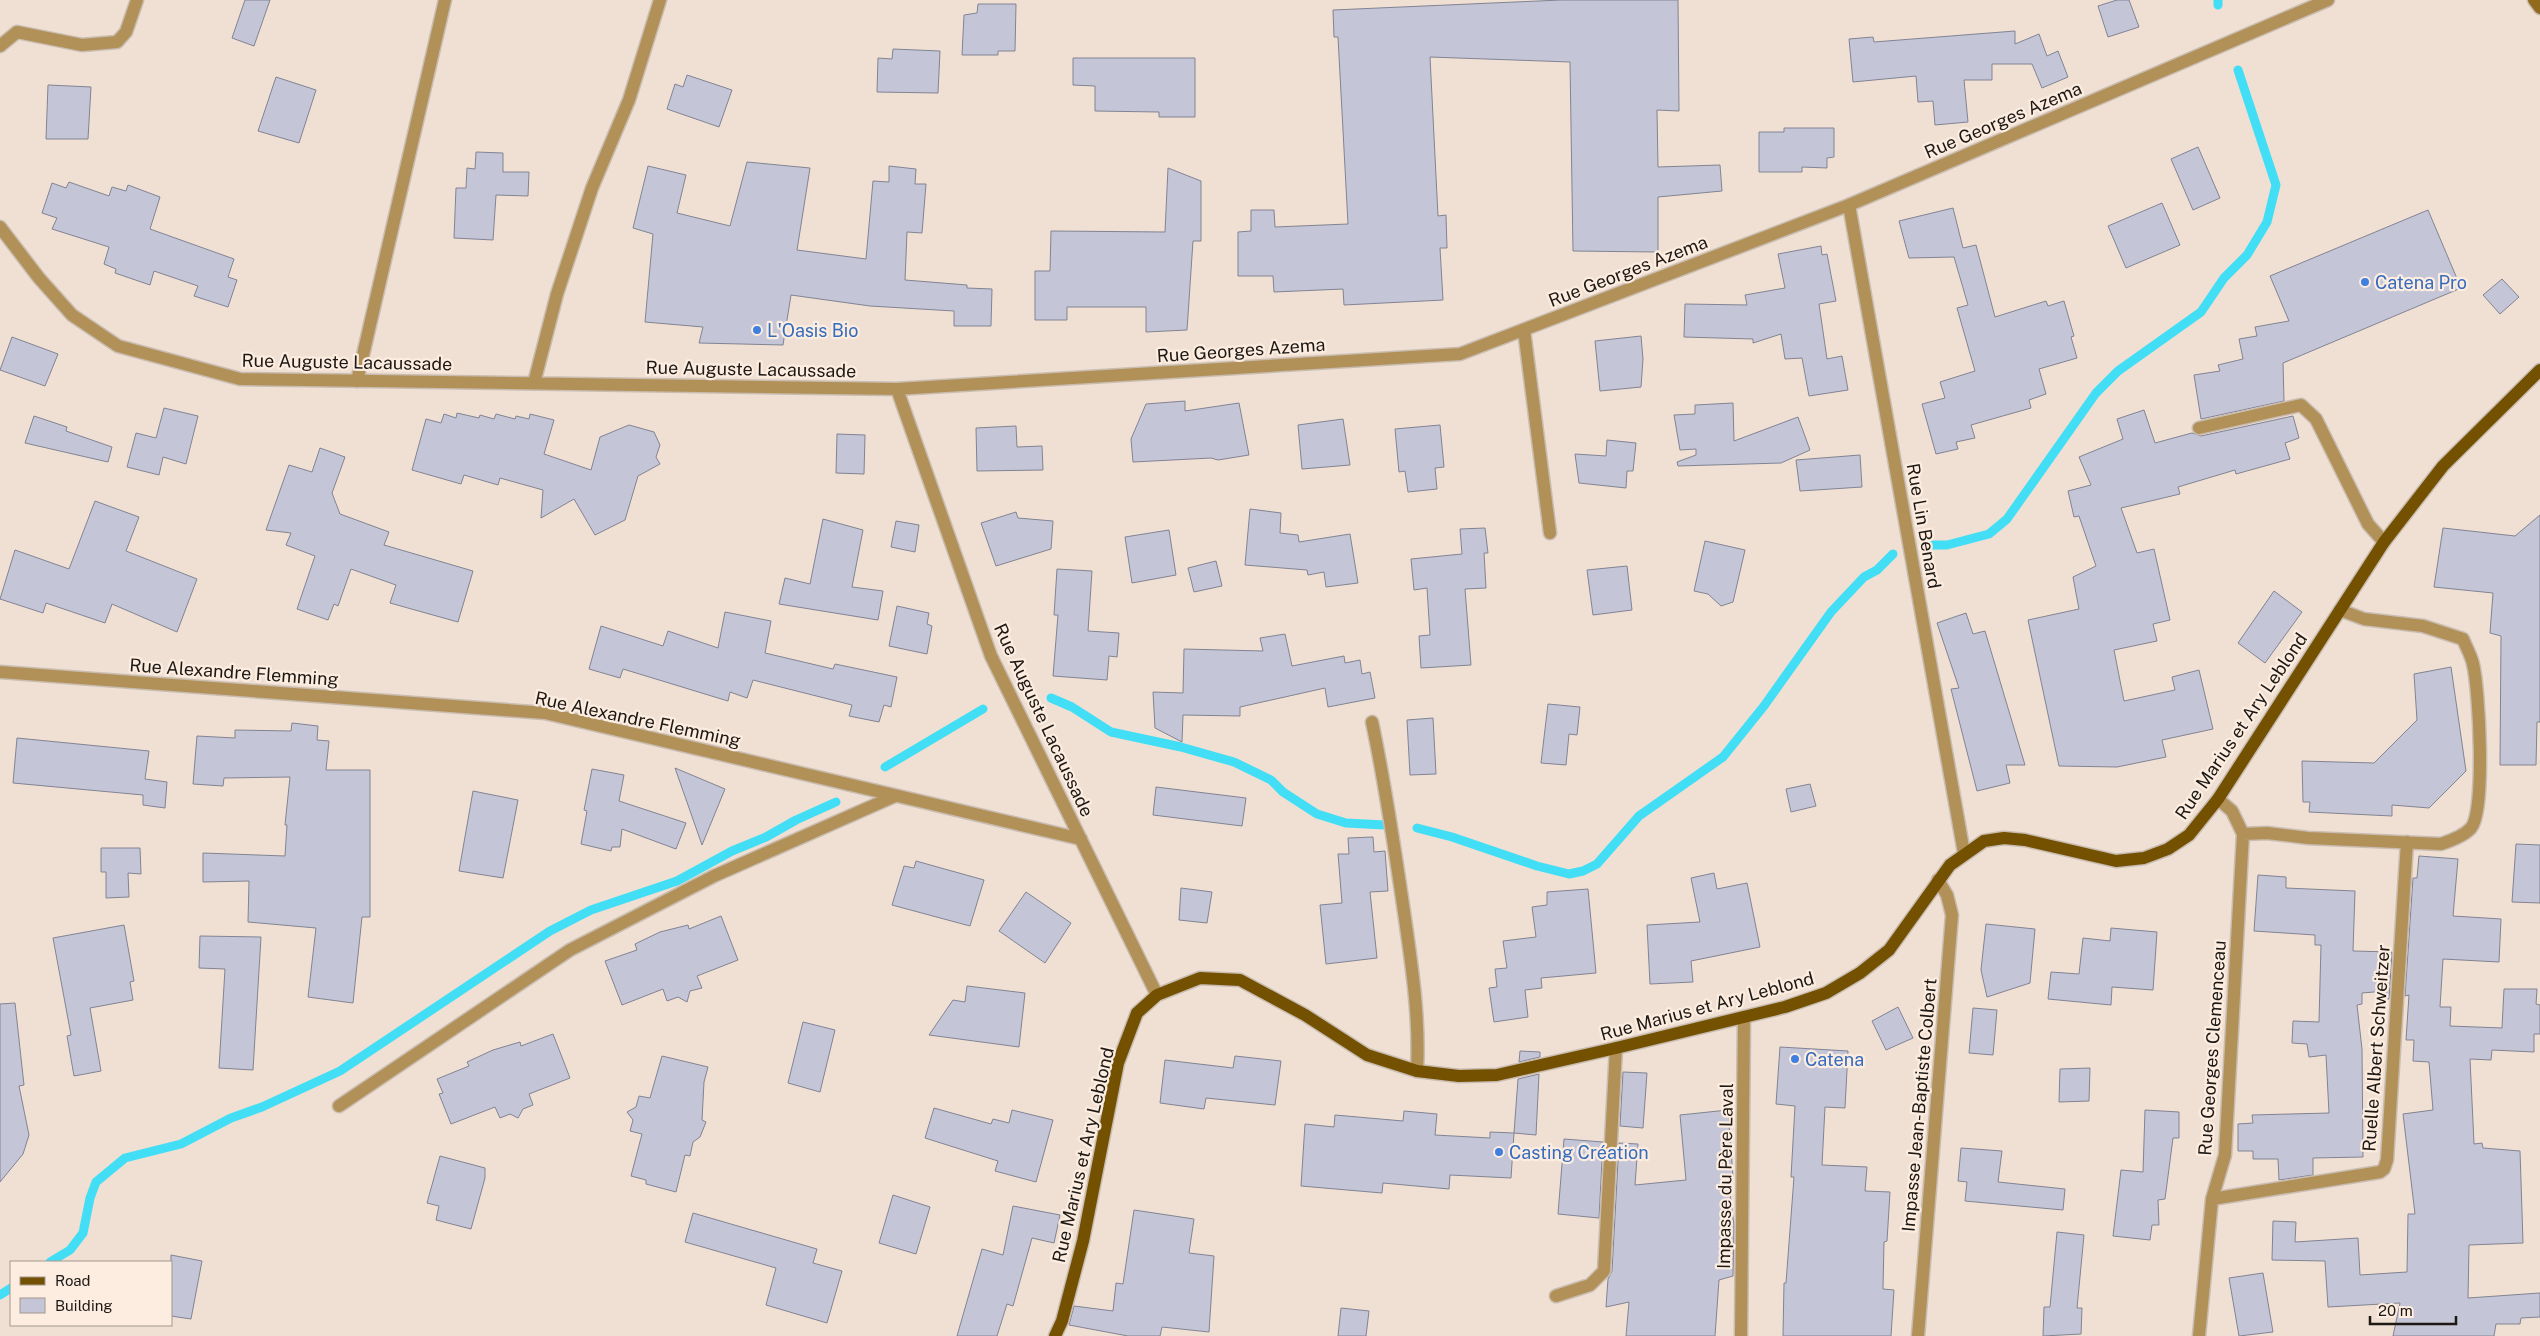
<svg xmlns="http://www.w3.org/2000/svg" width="2540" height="1336" font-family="'Public Sans',sans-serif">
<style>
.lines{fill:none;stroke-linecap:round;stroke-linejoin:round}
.stream{stroke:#42def5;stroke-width:9}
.building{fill:#c4c5d6;stroke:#828393}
.lane-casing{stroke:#c9bcb1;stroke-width:15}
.street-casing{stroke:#c9bcb1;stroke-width:15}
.secondary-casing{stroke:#c9bcb1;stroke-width:15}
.primary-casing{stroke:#c9bcb1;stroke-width:15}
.lane{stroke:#b29158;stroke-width:12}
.street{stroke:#b29158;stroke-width:12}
.secondary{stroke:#916a1d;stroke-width:12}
.primary{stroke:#745100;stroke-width:12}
.shop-dot{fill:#3f7fe0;stroke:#fcede0;stroke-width:2}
.labels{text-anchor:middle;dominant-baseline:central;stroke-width:4.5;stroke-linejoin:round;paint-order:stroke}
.street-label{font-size:18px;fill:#1d1814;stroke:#fcede0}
.shop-label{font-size:18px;fill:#366cbe;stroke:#fcede0;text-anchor:start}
</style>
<rect width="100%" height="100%" fill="#efe0d3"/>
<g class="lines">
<path class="stream" d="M2218,0V5
M1926,545H1947L1989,534L2007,519L2096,393L2118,371L2201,312L2224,278L2247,255L2267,222L2276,185L2238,70
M1051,698L1072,707L1111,732L1181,747L1234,762L1271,780L1283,792L1317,814L1346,823L1385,825
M885,767L983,709
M1417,828L1452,837L1537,866L1569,874L1583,871L1597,864L1639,816L1723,757L1764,706L1831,612L1864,577L1877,570L1893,554
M50,1262L70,1250L83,1233L90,1198L96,1182L125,1158L181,1144L231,1118L262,1107L340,1071L550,931L591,910L677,881L732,851L766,837L796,820L836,802
M0,1295L11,1288"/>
</g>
<path class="building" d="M245,0H270L254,46L232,38Z
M1561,0H1678L1679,111L1657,110L1658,167L1720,165L1722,191L1658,197V252L1573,251L1570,62L1430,57L1438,216L1446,215L1447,248H1440L1443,300L1344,305L1343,289L1274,292L1273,276H1238V232L1251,231V210H1274L1275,227L1348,224L1338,37H1334L1333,10Z
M2117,0H2129L2139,27L2108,37L2098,6Z
M978,4H1016L1015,51H998V55H962L964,15L977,13Z
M2015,31V44L2039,34L2047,56L2058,51L2068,77L2042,88L2032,64H1992V80H1964L1968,122L1935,125L1933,101L1918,102L1916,76L1853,82L1849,39L1873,37L1874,42Z
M893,49L940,51L938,93L877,92L878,58L892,59Z
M1073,58H1195V117H1159V112L1095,111V86L1073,85Z
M687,75L732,90L719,127L667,109L675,84L683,87Z
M276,77L316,90L299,143L258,131Z
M48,85L91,87L88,139H46Z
M1784,128H1834V157L1827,158V168L1802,167V172H1759V132H1784Z
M2198,147L2220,198L2193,210L2171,159Z
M476,152L503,153V172H529L528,196L496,195L493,240L454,238L456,188H466L467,168L475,169Z
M747,162L810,168L797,250L866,259L873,181L889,182V166L916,169L915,184H926L922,233L907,232L905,280L967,285V288L992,289L991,326H954V311L870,306L791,295L783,345L699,343L703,327L645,322L653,234L633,228L648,166L686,175L677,213L730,226Z
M1168,168L1201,181V241H1193L1187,330L1146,332V307H1067V320H1035V271H1050L1051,231L1165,232Z
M69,182L109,196L112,187L126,191L128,185L160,197L150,229L234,259L228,277L237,280L228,307L194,296L198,286L154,271L150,285L115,273L116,269L104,264L109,247L52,229L57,218L42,213L52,183L66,188Z
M2162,203L2180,245L2126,268L2108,226Z
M1953,208L1963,248L1976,245L1995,317L2046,301L2048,306L2064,301L2074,336L2071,337L2077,358L2039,369L2046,394L2029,400L2031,408L1971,425L1975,438L1956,442L1958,449L1936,454L1922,404L1945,398L1940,382L1975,371L1957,308L1968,305L1954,257L1909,258L1899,221Z
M2428,210L2461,288L2283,363L2284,401L2201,419L2194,375L2220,371L2218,365L2243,359L2239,339L2257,336L2255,327L2289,321L2270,276Z
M1821,246L1822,255L1827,254L1836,301L1819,304L1827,359L1842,356L1848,390L1809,396L1802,358L1785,359L1781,334L1753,343V339L1684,337L1685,304L1747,305L1745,295L1785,288L1778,254Z
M2502,279L2519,297L2500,314L2483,295Z
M1641,336L1643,359L1641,387L1600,391L1595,341Z
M12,337L58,354L45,386L0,370Z
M1185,401V411L1239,403L1249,455L1218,460L1211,458L1133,462L1131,439L1146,404Z
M1733,403L1734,441L1798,417L1810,450L1781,463L1678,466L1677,462L1696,455V449L1680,450L1674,415L1695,414V405Z
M164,408L198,416L186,464L163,457L159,475L127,467L136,433L156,438Z
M2144,410L2155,443L2192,433L2201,436L2293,416L2299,438L2285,443L2290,459L2236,474L2235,470L2178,487L2180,494L2121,508L2137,553L2154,549L2170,620L2153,624L2157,641L2114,650L2124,701L2175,690L2172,677L2199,670L2213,729L2162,740L2166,757L2117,767L2059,766L2028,620L2079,609L2073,577L2096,566L2079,516L2074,517L2068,491L2091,485L2079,457L2123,439L2117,419Z
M457,413L479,418L480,415L494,419L496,414L515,419L516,416L529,419L530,414L554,420L544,454L591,470L600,437L629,425L654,432L660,445L656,457L660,464L638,476L625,520L595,535L574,499L541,518L543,490L500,478L498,485L464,475L461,484L412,470L426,419L441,423L444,414L456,418Z
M34,416L67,427L66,431L112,447L108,462L25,443Z
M1343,419L1350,465L1302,469L1298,425Z
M1440,425L1444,467L1435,468L1437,489L1408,492L1405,471L1399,472L1395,429Z
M1016,426L1017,447L1042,446L1043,470L977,471L976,428Z
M837,434L865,435L864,474L836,473Z
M1607,440L1636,443L1633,471H1627L1626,488L1579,483L1575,454L1606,456Z
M320,448L345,457L332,493L340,514L389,532L384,545L473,571L458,622L390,603L396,585L351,569L338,606L334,604L328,620L297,609L315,556L286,545L291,533L266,530L289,465L312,472Z
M1860,455L1862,487L1800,491L1796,460Z
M95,501L139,517L126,551L197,579L177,632L112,604L105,623L46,603L43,613L0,599L15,550L69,569Z
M1250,509L1281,513L1280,533L1298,535L1299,542L1350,534L1358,583L1326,587L1324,572L1308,575L1307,570L1245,565Z
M1016,512L1018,518L1053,521L1051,549L996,566L981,523Z
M2540,515V722H2537L2536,765H2500L2501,636L2490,633L2493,593L2434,587L2443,528L2515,536Z
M823,519L863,530L852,587L883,591L878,620L779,604L785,578L810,584Z
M896,521L919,525L915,552L891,547Z
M1485,528L1488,553H1484L1486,588L1465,589L1471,665L1421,668L1419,636L1430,635L1427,588L1414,590L1411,559L1462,554L1460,529Z
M1169,530L1176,575L1132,583L1125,537Z
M1705,541L1745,550L1733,602L1721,606L1708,594L1694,591Z
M1216,561L1222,586L1194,592L1188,568Z
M1627,566L1632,610L1593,615L1587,570Z
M1057,569L1092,571L1088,631L1119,633L1117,657L1109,656L1107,680L1053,676L1058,615H1054Z
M2274,591L2302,612L2265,663L2238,643Z
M897,606L929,613L927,624L932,626L927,654L889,646Z
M725,612L771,621L765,653L833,669L835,664L897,677L891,707L884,705L879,722L849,716L852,705L753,680L747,698L730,692L728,701L623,669L620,678L589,669L601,626L663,646L668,631L718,648Z
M1966,613L1973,634L1985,631L2025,765H2006L2010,783L1977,791L1951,689L1959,688L1937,623Z
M1285,634L1292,666L1344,656L1345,663L1360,660L1362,674L1370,672L1375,698L1328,707L1325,688L1240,707V716L1183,715L1182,742L1155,728L1153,692L1183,693L1184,649L1263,651L1260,638Z
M2451,667L2466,771L2429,808L2392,805V816L2309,812L2310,802H2303L2302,761L2374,763L2417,720L2414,674Z
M1548,704L1580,707L1577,735L1569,734L1566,765L1541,763Z
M1433,718L1436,774L1410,775L1407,720Z
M292,723L318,726L317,740L329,741L326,770H370V917H362L353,1003L308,997L316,928L248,922L249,881L203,882V853L285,856L287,825H285L290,777L224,778L223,786L193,784L197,736L235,738V730L291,731Z
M17,738L149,751L145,779L167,782L165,808L143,805V795L13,783Z
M675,768L725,789L702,845Z
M592,769L624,775L619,801L686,823L676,849L622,829L620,847H612L611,851L581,844L587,811L584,810Z
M1810,784L1816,806L1791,812L1786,789Z
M1156,787L1246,798L1242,826L1153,815Z
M473,791L518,800L503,878L459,871Z
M1373,837L1374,852L1385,851L1388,891L1370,892L1377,958L1326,964L1320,905L1342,903L1338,854H1349L1348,838Z
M2516,844L2540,845V903L2512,902Z
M101,848H140L141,874L128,873L129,897L106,898V872H101Z
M2419,856L2458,859L2453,916L2501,919L2499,962L2443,959L2440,1007H2451L2450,1026L2502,1028L2504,989H2537L2536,1004L2540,1005V1034H2534V1052L2492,1050L2491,1060L2470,1059L2474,1144L2482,1143L2483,1148L2520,1151L2523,1243L2469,1245L2468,1298L2540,1293V1317L2521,1318L2520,1324H2496L2494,1336H2393L2400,1303L2328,1307L2325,1261L2272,1260L2273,1221L2296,1222L2295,1242L2358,1238L2360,1275L2407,1272L2408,1214H2415L2403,1114L2433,1110L2429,1062L2413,1061L2414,1040H2406L2409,995L2405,996L2413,878H2417Z
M916,861L984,880L970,926L892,905L904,866L914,868Z
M1714,873L1717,889L1747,883L1760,947L1691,961L1693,982L1650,984L1647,925L1700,922L1691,878Z
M2258,875L2286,877V888L2355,891L2353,951L2392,952L2389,999H2387L2386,991L2362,993V1004L2357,1005L2362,1049L2363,1157L2313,1158V1175L2279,1180L2278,1159H2253V1151H2238V1124L2253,1123L2252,1115L2329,1113L2326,1055L2309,1057L2307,1044L2292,1043L2293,1021L2319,1022L2321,945H2315V935L2254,931Z
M1181,888L1212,892L1207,923L1179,920Z
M1588,889L1596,973L1541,978L1542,988L1525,990L1528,1017L1494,1022L1489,988L1497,987L1495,969L1507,968L1503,941L1536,937L1532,907L1547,905V892Z
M1026,892L1071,923L1045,963L999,931Z
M721,916L738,960L697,976L702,988L690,991L687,1002L678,997L667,1001L663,989L622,1005L605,961L637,950L635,944L660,932L688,925L689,929Z
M1986,924L2035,929L2030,983L1987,997L1981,970Z
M124,925L134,981L130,982L133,1000L90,1008L101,1071L74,1076L67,1036L71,1035L53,938Z
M2111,928L2157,932L2153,990L2112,987L2111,1005L2048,999L2051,972L2079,974L2083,938L2110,941Z
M200,936L261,937L253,1070L219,1068L225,969L199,968Z
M967,986L1025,993L1019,1047L929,1035L953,1000L965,1002Z
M15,1003L24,1085L19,1086L29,1135L23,1154L0,1182V1004Z
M1898,1007L1913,1038L1886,1050L1872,1021Z
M1973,1008L1997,1010L1993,1055L1969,1053Z
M803,1022L835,1030L820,1092L788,1083Z
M553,1034L570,1078L529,1094L533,1105L523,1109L518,1118L510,1114L500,1118L495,1107L451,1124L439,1094L443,1093L437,1079L469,1066L467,1062L493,1050L520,1042L521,1046Z
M1780,1047L1848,1051L1845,1108L1825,1107L1822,1165L1867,1167L1865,1191L1890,1192L1887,1241L1884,1242L1883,1289L1894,1290L1891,1336H1783L1784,1283H1786L1794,1177H1791L1795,1106L1776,1104Z
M1520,1051L1540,1052V1057L1519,1062Z
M662,1056L708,1067L704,1082L702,1120L706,1122L700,1137L693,1142L690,1156L685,1155L676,1192L646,1184V1180L631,1176L642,1134L630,1131L633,1120L627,1112L636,1107L639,1096L650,1098Z
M1235,1056L1281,1061L1275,1105L1206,1098L1204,1109L1160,1103L1165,1060L1233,1068Z
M2090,1068L2089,1101L2059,1102L2060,1069Z
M1623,1072L1647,1073L1643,1128L1620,1126Z
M1539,1074L1536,1135L1514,1133L1511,1178L1450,1175L1449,1189L1383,1183L1382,1193L1301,1186L1305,1124L1334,1127L1335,1115L1403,1121L1404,1111L1437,1114L1435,1135L1490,1138V1132L1514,1133L1518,1079Z
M934,1108L991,1124L993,1119L1009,1123L1012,1110L1053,1120L1036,1182L995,1171L998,1161L925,1138Z
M1728,1110L1733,1176H1728L1734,1226L1733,1276L1719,1280L1715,1336H1626L1629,1302L1606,1307L1608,1279L1612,1271L1619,1143L1638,1144L1635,1185L1686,1180L1680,1115Z
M2145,1110L2179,1112V1138H2173L2165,1199L2158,1200L2159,1225H2152L2150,1240L2113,1236L2121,1170L2143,1172Z
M1564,1139L1603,1142L1599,1218L1558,1214Z
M1961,1148L2002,1151L1998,1182L2065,1189L2063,1210L1965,1201L1967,1182L1958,1181Z
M440,1156L485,1168V1178L471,1229L436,1220L439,1206L427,1203Z
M893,1195L930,1207L916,1254L879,1243Z
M1013,1206L1060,1215L1054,1243L1032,1238L1013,1306L1007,1304L997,1336H957L982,1249L1003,1255Z
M1134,1210L1194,1219L1189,1253L1214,1256L1209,1332L1162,1327L1160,1336H1128L1069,1325L1074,1306L1113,1311L1116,1283L1123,1284Z
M693,1213L817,1249L813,1263L842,1271L827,1323L766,1305L776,1268L685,1242Z
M2057,1232L2084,1235L2077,1308H2082L2081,1334L2043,1336L2044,1307H2050Z
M171,1255L202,1261L191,1319L171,1316Z
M2263,1273L2273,1332L2239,1336L2229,1278Z
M1341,1308L1369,1311L1366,1336H1338Z"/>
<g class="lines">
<defs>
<path id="lane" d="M1524,330L1550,533
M357,381L445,0
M2199,428L2301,405L2316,419L2368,524L2384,542
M1372,722C1385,783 1394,844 1403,905C1411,960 1420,1016 1417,1071
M339,1106L570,950L714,876L895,796
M1556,1296L1590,1285L1604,1271L1616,1048"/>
<path id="street" d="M0,46L17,32L82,45L117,42L126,32L137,0
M1849,205L1964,853
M0,227L39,278L72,315L118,346L240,379L897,389L991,656L1157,995
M534,383L557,294L592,188L629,100L660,0
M897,389L1460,354L1849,205L2328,0
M0,672L545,713L1081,839
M2243,834L2267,833L2308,838L2441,844C2450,841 2464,836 2471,828C2486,810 2479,688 2473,664C2471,655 2466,647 2463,639L2423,626L2364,619L2340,610
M2212,1199L2380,1172L2384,1169L2387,1160L2407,842
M1741,1336L1744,1017
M1918,1336L1952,915L1947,895L1938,880
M2199,1336L2212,1199L2225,1155L2243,834L2232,811L2218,799"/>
<path id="secondary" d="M2534,0L2540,8"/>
<path id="primary" d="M1055,1336L1062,1321L1083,1241L1118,1063L1137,1013L1157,995L1200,978L1240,980L1305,1015L1367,1055L1417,1071L1459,1076L1497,1075L1616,1048L1785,1007L1826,993L1860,973L1889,950L1950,865L1984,841L2004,838L2025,840L2116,861L2144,858L2168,849L2189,835L2218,799L2384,542L2443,466L2540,370"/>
</defs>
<use href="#lane" class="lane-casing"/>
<use href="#street" class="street-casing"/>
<use href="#secondary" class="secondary-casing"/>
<use href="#primary" class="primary-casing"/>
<use href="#lane" class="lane"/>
<use href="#street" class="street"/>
<use href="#secondary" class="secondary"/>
<use href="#primary" class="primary"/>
</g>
<g class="shop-dot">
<circle cx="2365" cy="282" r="5"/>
<circle cx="757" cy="330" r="5"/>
<circle cx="1795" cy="1059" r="5"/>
<circle cx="1499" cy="1152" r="5"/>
</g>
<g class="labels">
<g class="street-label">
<text transform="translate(2003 120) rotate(-23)">Rue Georges Azema</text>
<text transform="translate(1628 271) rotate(-21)">Rue Georges Azema</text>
<text transform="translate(1241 350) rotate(-4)">Rue Georges Azema</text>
<text transform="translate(347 362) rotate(1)">Rue Auguste Lacaussade</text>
<text transform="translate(751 369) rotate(1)">Rue Auguste Lacaussade</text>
<text transform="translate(1924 526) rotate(80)">Rue Lin Benard</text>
<text transform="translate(234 672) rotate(4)">Rue Alexandre Flemming</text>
<text transform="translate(638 719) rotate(12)">Rue Alexandre Flemming</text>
<text transform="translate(1044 720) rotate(65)">Rue Auguste Lacaussade</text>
<text transform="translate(2241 726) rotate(-56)">Rue Marius et Ary Leblond</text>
<text transform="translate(1707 1006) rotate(-15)">Rue Marius et Ary Leblond</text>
<text transform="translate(2212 1048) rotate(-86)">Rue Georges Clemenceau</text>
<text transform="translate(2376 1048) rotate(-86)">Ruelle Albert Schweitzer</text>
<text transform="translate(1919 1105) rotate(-85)">Impasse Jean-Baptiste Colbert</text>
<text transform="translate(1083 1155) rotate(-77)">Rue Marius et Ary Leblond</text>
<text transform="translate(1725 1176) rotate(-89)">Impasse du Père Laval</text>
</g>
<g class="shop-label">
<text x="2375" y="282">Catena Pro</text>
<text x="767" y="330">L'Oasis Bio</text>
<text x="1805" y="1059">Catena</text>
<text x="1509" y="1152">Casting Création</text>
</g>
</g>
<rect x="10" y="1261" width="162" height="65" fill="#fcede0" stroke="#a3988e"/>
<rect x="20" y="1277" width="25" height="8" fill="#745100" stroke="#a3988e"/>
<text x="55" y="1286" font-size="15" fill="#1d1814">Road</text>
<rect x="20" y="1298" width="25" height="15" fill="#c4c5d6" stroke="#a3988e"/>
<text x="55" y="1311" font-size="15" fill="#1d1814">Building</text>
<path d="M2370 1316v8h86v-8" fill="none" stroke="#1d1814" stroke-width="2.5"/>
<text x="2378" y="1316" font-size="15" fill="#1d1814" stroke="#fcede0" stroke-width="4" paint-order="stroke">20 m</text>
</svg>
